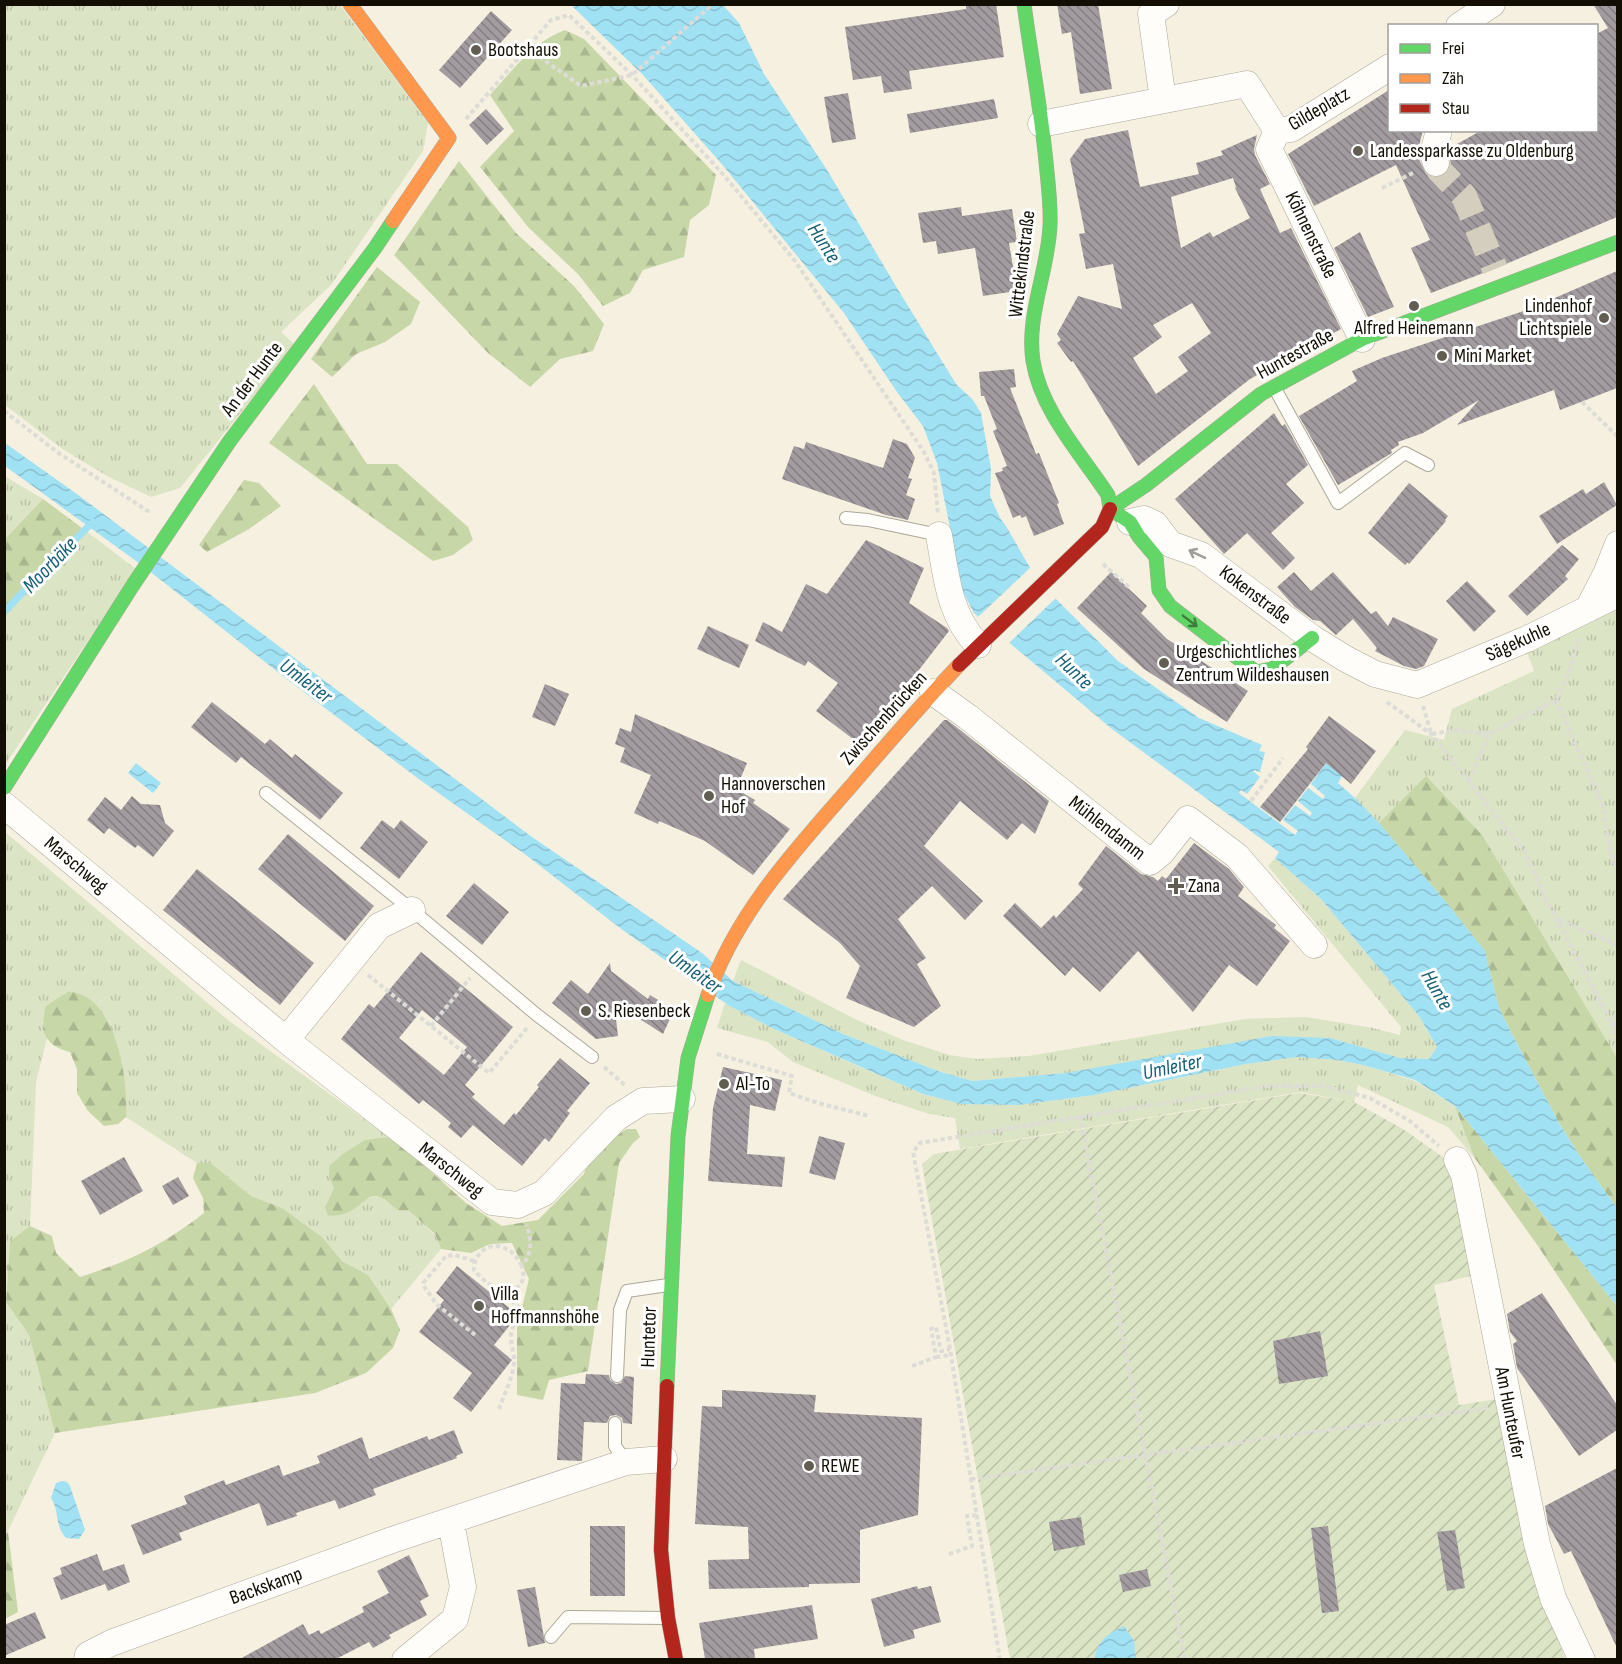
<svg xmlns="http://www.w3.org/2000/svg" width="1622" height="1664" font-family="'Sofia Sans Condensed',sans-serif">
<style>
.grass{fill:url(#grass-tufts)}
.forest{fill:url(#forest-firs)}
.garden{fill:url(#garden-furrows)}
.water{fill:url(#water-waves)}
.pier{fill:#f5f0df}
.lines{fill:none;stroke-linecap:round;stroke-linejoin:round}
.stream{stroke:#a1e1f4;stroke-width:7}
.building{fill:url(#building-back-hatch);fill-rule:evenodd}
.street-tunnel{stroke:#d3cebe;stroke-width:26;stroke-dasharray:26 13;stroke-linecap:butt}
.lane-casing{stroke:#aca89a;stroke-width:14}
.street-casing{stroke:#aca89a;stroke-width:27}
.fast-casing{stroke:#aca89a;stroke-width:15}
.slow-casing{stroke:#aca89a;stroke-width:15}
.jam-casing{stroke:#aca89a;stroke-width:15}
.path{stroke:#dedcd7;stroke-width:4;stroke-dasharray:4.5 3;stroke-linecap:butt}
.lane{stroke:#fefdfa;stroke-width:12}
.street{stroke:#fefdfa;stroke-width:26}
.fast{stroke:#63d668;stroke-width:14}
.slow{stroke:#ff974d;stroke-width:14}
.jam{stroke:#b3261e;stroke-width:14}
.oneway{stroke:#a09d97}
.oneway2{stroke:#3f7c3b}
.poi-dot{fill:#615d50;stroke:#fff;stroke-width:2}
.labels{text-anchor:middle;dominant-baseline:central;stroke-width:6;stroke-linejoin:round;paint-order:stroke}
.poi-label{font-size:20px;fill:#120e03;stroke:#fff;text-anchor:start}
.street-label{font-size:20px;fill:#120e03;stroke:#fff}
.water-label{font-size:21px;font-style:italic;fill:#145f77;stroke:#fff}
</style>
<defs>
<pattern id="grass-tufts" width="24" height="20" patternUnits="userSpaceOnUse" patternTransform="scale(1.5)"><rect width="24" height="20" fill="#dbe4c5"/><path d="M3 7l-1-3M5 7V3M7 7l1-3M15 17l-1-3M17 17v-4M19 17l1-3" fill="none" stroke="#bbc2a8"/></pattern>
<pattern id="forest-firs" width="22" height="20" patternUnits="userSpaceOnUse" patternTransform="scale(1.5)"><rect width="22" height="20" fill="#c7d7a8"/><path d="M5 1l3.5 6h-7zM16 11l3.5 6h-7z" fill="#aab78f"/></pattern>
<pattern id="garden-furrows" width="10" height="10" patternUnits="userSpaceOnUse" patternTransform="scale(1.5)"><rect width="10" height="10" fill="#dbe4c5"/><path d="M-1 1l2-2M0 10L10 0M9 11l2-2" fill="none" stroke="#bbc2a8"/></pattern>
<pattern id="water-waves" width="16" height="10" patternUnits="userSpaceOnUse" patternTransform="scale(1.5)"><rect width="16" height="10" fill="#a1e1f4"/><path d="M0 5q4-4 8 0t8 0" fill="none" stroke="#8ac0d0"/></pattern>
<pattern id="building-back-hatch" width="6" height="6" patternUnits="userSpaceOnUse" patternTransform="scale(1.5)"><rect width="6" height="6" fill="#a29ca0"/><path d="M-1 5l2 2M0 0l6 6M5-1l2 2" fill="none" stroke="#837e80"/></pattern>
</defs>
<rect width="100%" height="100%" fill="#f5f0df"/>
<path class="grass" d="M4,5H340L428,123L423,151L331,285L281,332L295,345L180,488L151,497L107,476L61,448L5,405Z
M4,476L43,499L5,539H4Z
M86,531L136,569L5,765V614Z
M1617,607V1208L1446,902L1355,798L1405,730L1444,740L1452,709L1534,671L1527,652Z
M5,832L229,1021L389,1137L329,1178L334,1188L325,1207L354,1209C371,1192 381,1194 397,1210H408L435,1235L441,1249L391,1309L368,1275L342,1261L322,1237L282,1208L251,1196L211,1163H197L126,1117C128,1083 120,1047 105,1016L42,1022L47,1038L36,1082L30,1226L10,1241L6,1302L29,1335L55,1433L5,1537Z
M1275,858L1321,899L1419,1016L1437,1047L1429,1059L1400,1058L1330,1038L1066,1073L972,1081L938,1071L843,1034L733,981L741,960L857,1020L903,1040L949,1055L977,1059L1029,1056L1245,1019L1306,1017L1373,1028L1400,1035L1401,1027L1268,866Z
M725,1003L774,1029L858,1066L923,1094L963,1104L1019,1105L1094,1095L1246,1064L1297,1057L1338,1060L1363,1065L1415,1081L1455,1106L1474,1157L1448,1127L1358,1085L1354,1102L1300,1092L960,1149L955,1118L929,1114L878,1097L793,1062L768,1042L717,1028Z"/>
<path class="forest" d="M565,30L584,39L716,175L709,205L690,220L684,257L643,270L630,293L603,306L578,274L529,228L480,167L514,131L490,95C512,71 534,41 565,30Z
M459,161L516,233L574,286L604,324L593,351L560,359L530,387L487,352L394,255Z
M377,267L420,302L411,324L385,342L356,354L332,377L311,359Z
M314,384L367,464H397L468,527L473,540L453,555L433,561L269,443Z
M244,480L259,483L281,506L249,529L207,552L199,545Z
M43,499L82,528L5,609V539Z
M1426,776L1482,835L1617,1058V1208L1579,1155L1559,1123L1512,1034L1499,1008L1485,951L1446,902L1379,823Z
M68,992C116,992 129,1082 126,1117L118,1124L104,1126L88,1111L77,1093V1069L70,1052C44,1045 39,1031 46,1006Z
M1455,1106L1617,1306V1365L1538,1246L1474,1157Z
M626,1129H636L640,1137L633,1143L619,1163L588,1371L549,1380L543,1400L517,1395V1328L529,1279L512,1243L490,1244L471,1253L441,1249L435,1234L408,1210H397C367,1180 368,1207 343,1214C339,1216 333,1215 328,1216L325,1207L334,1188L329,1178V1166L343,1154L365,1140L389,1137L406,1149L466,1203L502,1226L538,1220L584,1174C588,1156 612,1140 626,1129Z
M197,1163H211L251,1196L282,1208L322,1237L342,1261L368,1275L391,1309L400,1330L393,1348L366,1373L315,1393L55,1433L29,1335L6,1302L10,1241L30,1226L52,1236L56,1253L80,1277C130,1261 163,1245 204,1213L203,1198L193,1178Z
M8,1532L18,1612L5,1619L4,1537Z"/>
<path class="garden" d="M1299,1093L1354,1102L1403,1129L1451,1163L1474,1275L1434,1285L1459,1405L1498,1399L1528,1553L1565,1659H1010L922,1164L934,1154Z"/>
<path class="water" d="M571,5H723L739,23L764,74L827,170L897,288L956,384L973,400L981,413L991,469L990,496L1000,518L1006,526L1029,566L1056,599L1118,661L1199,718L1262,745L1259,751L1265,752L1260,772L1254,770V772L1260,777L1247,794L1241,790L1239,793L1295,835L1298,831L1283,820L1295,805L1310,816L1312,813L1298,801L1308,788L1323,799L1325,796L1311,784L1326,763L1342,776L1338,783L1355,798L1379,823L1446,902L1485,951L1499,1008L1512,1034L1559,1123L1579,1155L1617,1208V1306L1455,1106L1415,1080L1363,1065L1338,1060L1297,1057L1246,1064L1094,1095L1019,1105L962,1104L923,1094L774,1029L728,1005L620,928L526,855L416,777L279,673L143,566L5,466V443L81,497L532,837L702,953L733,981L843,1034L938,1071L972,1081L1066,1073L1272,1036L1330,1038L1400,1058L1429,1059L1437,1047L1419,1016L1321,899L1275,858L1279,852L1112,729L974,613L963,592L937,463L923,426L897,392L844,313L720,162L643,75Z
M136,763L161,783L153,793L128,773Z
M62,1481L67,1482L70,1486L85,1530L79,1539L66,1538C54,1525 60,1511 51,1498L56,1483Z
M1124,1626L1134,1641L1136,1659H1095C1096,1642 1109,1633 1124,1626Z"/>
<path class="pier" d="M1031,567L1056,598L1009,643L978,617Z"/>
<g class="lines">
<path class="stream" d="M4,612L43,571L93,522"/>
</g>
<path class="building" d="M966,4H996L1004,57L909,71L912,89L884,93L881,76L853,80L845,27L966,9Z
M1057,4H1098L1112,89L1080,94L1071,32L1062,34Z
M1593,4H1617V217L1499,267L1431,293L1411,248L1430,240L1396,165L1314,206L1288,154L1389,90V130H1423L1418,150L1419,159L1426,174L1434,178L1441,177L1448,172L1451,165L1449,153L1450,148L1482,130H1596V34L1608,28Z
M491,11L512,30L460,88L439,70Z
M848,93L856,139L832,143L824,97Z
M994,99L998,118L910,133L907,114Z
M486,109L504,129L487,145L469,125Z
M1128,130L1140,187L1199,174L1196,163L1223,155L1221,151L1257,135L1254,149L1255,155L1270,184L1260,189L1280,233L1291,228L1341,329L1250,379L1138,466L1073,361L1071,362L1057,343L1061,340L1057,334L1078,296L1122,309L1113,264L1086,269L1079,234L1085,233L1070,159L1085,139ZM1233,178L1236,187L1235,188L1250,218L1213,237L1210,232L1181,248L1171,197ZM1192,303L1211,333L1178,357L1188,371L1156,394L1133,358L1162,337L1153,325Z
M961,207L962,216L1012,209L1017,242L1009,243L1017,291L983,296L975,248L938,254L936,241L923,243L918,213Z
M1360,232L1394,307L1368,317L1334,248Z
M1617,271V388L1560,410L1554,390L1457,425L1479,400L1423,433L1398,442L1399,445L1391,450L1392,453L1338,485L1299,416L1357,381L1352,371L1382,358L1527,310Z
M1014,369L1016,387L1010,388L1036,454L1039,453L1059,503L1057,504L1064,524L1034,536L1026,516L1022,518L1020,515L1013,518L995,473L1003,471L1002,468L1007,466L993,431L997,429L984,396H981L979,372Z
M1274,413L1282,426L1285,424L1308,465L1286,484L1304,503L1271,533L1295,558L1283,570L1247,533L1224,554L1175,499Z
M893,439L907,444L915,458L908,478L912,479L906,495L915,499L908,520L886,515L782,479L794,446L804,449L806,442L883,468Z
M1604,482L1617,505L1557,544L1539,516L1583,489L1586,494Z
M1409,483L1448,516L1445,520L1446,521L1409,564L1408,562L1405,565L1368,533Z
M866,540L924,568L909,603L947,628L949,631L861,745L816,711L838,683L808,661L805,666L755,641L763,622L782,632L806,584L827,594Z
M1562,545L1579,559L1565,576L1568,579L1527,616L1508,596Z
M1111,572L1147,606L1141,613L1167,639L1248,691L1227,722L1144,669L1077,608Z
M1294,572L1311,591L1333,572L1371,614L1376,611L1388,626L1393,617L1438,639L1424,666L1416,669L1404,666L1375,651L1377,648L1353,619L1336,635L1320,621L1313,620L1295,607L1277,587Z
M1467,581L1496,611L1474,632L1446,601Z
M708,626L749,645L739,668L697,649Z
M545,684L569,694L555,726L532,717Z
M212,702L265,744L270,739L292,758L295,754L343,793L320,820L241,757L236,763L191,727Z
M635,714L747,763L736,789L755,800L753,803L790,829L753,875L705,841L659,821L658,824L634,813L651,775L620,762L625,748L615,744L620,728L631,732Z
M1329,716L1376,751L1351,784L1326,763L1280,822L1260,807L1308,749L1306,747Z
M944,720H947L959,729L1049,801L1035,834L1022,823L1007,840L960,801L924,846L983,901L965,920L932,886L898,919L926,958L917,964L941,1006L914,1027L846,998L860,966L840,943L783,899Z
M132,796L141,804L160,805L165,823L174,831L153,857L138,845L135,848L109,828L104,834L87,820L105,797L121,810Z
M382,820L394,829L401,820L428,842L399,879L360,848Z
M288,834L374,906L345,941L258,869Z
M1194,843L1229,869L1244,887L1238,896L1276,925L1274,928L1290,941L1257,986L1229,965L1193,1012L1138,951L1100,992L1073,967L1065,976L1003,916L1015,903L1041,928L1054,915L1056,918L1083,889L1078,884L1106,846L1141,874L1153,877L1158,881L1162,876L1166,879Z
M197,869L314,963L280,1005L163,910Z
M474,883L509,912L482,945L446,916Z
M421,952L513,1027L465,1085L475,1094L472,1097L504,1125L514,1113L516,1115L539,1087L537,1085L560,1058L590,1083L567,1111L570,1113L549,1142L545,1138L522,1166L473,1125L461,1138L448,1127L451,1123L437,1111L423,1100L419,1104L341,1039L369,1004L374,1008ZM422,1010L467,1047L444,1075L399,1038Z
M610,963L611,971L648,999L650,995L674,1010L663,1034L614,1002L618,1036L596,1039L552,1003L571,980L588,994Z
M723,1067L782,1080L775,1111L750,1105L747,1154L785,1157L782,1187L708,1181L713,1108Z
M819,1136L845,1143L835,1180L809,1173Z
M124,1157L143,1191L100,1215L81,1181Z
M178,1177L189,1196L173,1205L162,1186Z
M457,1266L518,1315L494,1345L512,1360L471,1412L453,1398L472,1373L419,1332L444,1300L436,1293Z
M1542,1293L1617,1405V1430L1579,1456L1517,1368L1513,1344L1517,1341L1510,1332L1507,1314Z
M1320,1331L1328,1376L1279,1384L1273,1341Z
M586,1374L609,1375L610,1380L616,1384L621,1383L625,1376L634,1377L632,1424L623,1423L622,1418L616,1415L610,1416L607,1423L584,1422L582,1461L557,1460L561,1383L585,1384Z
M722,1390L816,1395L814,1412L922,1418L918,1515L860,1530V1583L809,1584V1587L709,1589L708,1560L749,1559L748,1527L695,1524L702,1406L722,1407Z
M454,1430L463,1453L456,1456L457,1458L373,1489L376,1495L339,1509L335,1500L296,1513L297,1516L267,1526L259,1503L179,1533L182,1540L143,1555L131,1525L187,1504L184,1496L224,1480L226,1485L279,1465L283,1476L320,1463L317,1456L362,1437L369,1459L427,1436L429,1440Z
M1617,1468V1648L1571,1551L1564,1554L1548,1524L1545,1506Z
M1081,1517L1085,1545L1054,1551L1049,1522Z
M590,1526H625V1596H590Z
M1328,1526L1339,1611L1322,1613L1311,1528Z
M1455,1530L1465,1588L1447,1591L1437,1532Z
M97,1554L103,1571L124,1564L130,1582L108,1591L105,1584L61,1600L53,1578L62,1574L60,1568Z
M409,1555L429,1596L420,1601L427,1615L389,1635L391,1638L373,1648L369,1642L336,1659H240L303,1624L309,1635L319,1630L321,1634L364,1612L362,1607L389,1593L377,1571Z
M1147,1569L1151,1586L1123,1592L1119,1575Z
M917,1586L918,1589L931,1586L941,1622L913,1630L915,1638L884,1647L871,1599Z
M535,1587L545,1643L528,1647L517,1590Z
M812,1605L818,1639L754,1649L755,1659H705L699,1623Z
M35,1612L46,1638L4,1656V1625Z"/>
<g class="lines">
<path class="street-tunnel" d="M1436,163L1439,170L1464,196L1495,269"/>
<defs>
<path id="lane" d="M1274,387L1338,503L1405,453L1428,465
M846,518L868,520L939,535
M266,793L412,910L537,1015L592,1057
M617,1376L620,1310L627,1291L668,1285
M615,1423V1446L626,1462
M551,1637L568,1617L667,1618"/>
<path id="street" d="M1459,26L1492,4
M1163,100L1151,14L1166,4
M1041,124L1247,84L1277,131
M1277,131L1269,149L1362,339
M1277,131L1291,129L1390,67
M1436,163L1433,154L1439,130
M1130,522L1144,519L1155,524L1170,544L1201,555L1312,638L1346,659L1375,674L1417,685L1527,639L1618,594
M939,535C946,575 949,616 978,645
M1588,609L1606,574L1618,544
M933,692L968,717L1150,862L1161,853L1188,819L1237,856L1314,945
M4,805L286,1040L492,1202L518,1205L544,1193L616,1118L643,1101L682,1099
M286,1040L379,926L412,910
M1457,1160L1464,1175L1537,1544L1553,1598L1582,1660
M87,1660L88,1655L111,1643L392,1540L626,1462L664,1459
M405,1660L455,1619L463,1587L451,1522"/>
<path id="fast" d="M1024,4C1031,57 1041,109 1046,162C1048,183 1051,204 1050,226C1048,271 1026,316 1033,361C1041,411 1081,454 1108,495L1110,509
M1110,509L1130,522L1139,537L1156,557L1159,590L1170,606L1256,672L1272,669L1312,638
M1110,509L1146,485L1261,394L1362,339L1618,242
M4,788L133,585L229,442L375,248L393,221
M667,1386L678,1136L688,1058L708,995"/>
<path id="slow" d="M350,4L449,138L393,221
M708,995C735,914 797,848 852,785C887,744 922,704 959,665"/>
<path id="jam" d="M959,665L1102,527L1110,509
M667,1386L661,1550L668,1618L676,1660"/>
</defs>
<use href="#lane" class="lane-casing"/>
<use href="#street" class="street-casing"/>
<use href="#fast" class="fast-casing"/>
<use href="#slow" class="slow-casing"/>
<use href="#jam" class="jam-casing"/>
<path class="path" d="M527,48L581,86L632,75L713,4
M466,119L551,20L569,15L632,75L721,172L795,261L924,452L934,473L938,514
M1382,188L1415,172
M1582,402L1618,437
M4,411L57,452L151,513
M1103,564L1131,589
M1618,636V637
M1556,700L1602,803L1611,854L1618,870
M1387,702L1431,734L1525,852L1543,893L1613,1025L1618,1048
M1423,706L1431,733
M1432,734L1456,730L1489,734
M1469,781L1489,734L1556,700L1569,672L1579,639
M1251,801L1283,758
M1559,920L1618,945
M368,975L489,1073L527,1028
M1613,1025L1618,1005
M431,1026L470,978
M717,1054L792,1076L789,1093L818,1103L869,1116
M604,1067L626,1086
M1080,1116L1185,1660
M474,1261L455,1255L446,1256L423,1283C425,1291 432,1295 435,1303L475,1335
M522,1266C517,1258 513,1251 504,1248C489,1241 473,1254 474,1270C484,1281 501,1298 516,1288C525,1282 524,1275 522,1266C533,1252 531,1241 527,1225
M936,1357L951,1355
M912,1366L936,1357L931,1329L936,1327L941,1351L950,1349
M499,1409C504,1394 515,1374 514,1358C513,1349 509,1340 512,1330C514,1322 520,1318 520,1308L507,1297L504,1292
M971,1479L1488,1408
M949,1554L972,1546L967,1516L977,1515
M1000,1660L950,1349L913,1152L920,1143L1267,1086H1324L1370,1098L1410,1121L1439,1146"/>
<use href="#lane" class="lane"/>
<use href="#street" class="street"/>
<use href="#fast" class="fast"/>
<use href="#slow" class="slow"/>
<use href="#jam" class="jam"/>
</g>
<defs><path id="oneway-shaft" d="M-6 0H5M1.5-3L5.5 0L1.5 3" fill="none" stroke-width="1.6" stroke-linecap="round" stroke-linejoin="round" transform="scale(1.5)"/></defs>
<use class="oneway" href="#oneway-shaft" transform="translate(1197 554) rotate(-155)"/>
<use class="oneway2" href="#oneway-shaft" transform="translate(1190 621) rotate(37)"/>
<g class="poi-dot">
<circle cx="476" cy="50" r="6"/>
<circle cx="1358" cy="151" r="6"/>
<circle cx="1414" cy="306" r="6"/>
<circle cx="1604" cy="318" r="6"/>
<circle cx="1442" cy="356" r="6"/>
<circle cx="1164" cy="663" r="6"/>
<circle cx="709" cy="796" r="6"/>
<path d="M1173 877h6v6h6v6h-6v6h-6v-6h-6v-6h6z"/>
<circle cx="586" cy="1011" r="6"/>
<circle cx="724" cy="1084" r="6"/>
<circle cx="479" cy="1306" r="6"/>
<circle cx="809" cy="1466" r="6"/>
</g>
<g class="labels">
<g class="poi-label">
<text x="488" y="50">Bootshaus</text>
<text x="1370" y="151">Landessparkasse zu Oldenburg</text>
<text x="1592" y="306" text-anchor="end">Lindenhof<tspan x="1592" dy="23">Lichtspiele</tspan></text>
<text x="1414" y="328" text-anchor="middle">Alfred Heinemann</text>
<text x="1454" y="356">Mini Market</text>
<text x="1176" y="652">Urgeschichtliches<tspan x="1176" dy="23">Zentrum Wildeshausen</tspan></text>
<text x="721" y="784">Hannoverschen<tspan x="721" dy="23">Hof</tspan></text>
<text x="1188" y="886">Zana</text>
<text x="598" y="1011">S. Riesenbeck</text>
<text x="736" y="1084">Al-To</text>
<text x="491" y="1294">Villa<tspan x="491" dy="23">Hoffmannshöhe</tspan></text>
<text x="821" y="1466">REWE</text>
</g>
<g class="street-label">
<text transform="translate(1319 109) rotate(-30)">Gildeplatz</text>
<text transform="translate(1311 235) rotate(64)">Köhnenstraße</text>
<text transform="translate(1022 264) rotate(-83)">Wittekindstraße</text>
<text transform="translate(1295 354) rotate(-29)">Huntestraße</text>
<text transform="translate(252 379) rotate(-53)">An der Hunte</text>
<text transform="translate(1255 595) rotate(37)">Kokenstraße</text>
<text transform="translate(1518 642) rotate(-24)">Sägekuhle</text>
<text transform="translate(884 718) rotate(-48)">Zwischenbrücken</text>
<text transform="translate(1107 828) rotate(38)">Mühlendamm</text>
<text transform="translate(76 865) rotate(40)">Marschweg</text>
<text transform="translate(451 1170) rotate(38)">Marschweg</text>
<text transform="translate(649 1337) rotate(-88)">Huntetor</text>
<text transform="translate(1510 1413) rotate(79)">Am Hunteufer</text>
<text transform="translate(266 1586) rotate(-20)">Backskamp</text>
</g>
<g class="water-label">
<text transform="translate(824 243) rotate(57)">Hunte</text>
<text transform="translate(50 565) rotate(-46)">Moorbäke</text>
<text transform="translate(1074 671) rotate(44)">Hunte</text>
<text transform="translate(306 681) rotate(37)">Umleiter</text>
<text transform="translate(695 972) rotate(35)">Umleiter</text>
<text transform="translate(1437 990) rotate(60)">Hunte</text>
<text transform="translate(1172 1067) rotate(-12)">Umleiter</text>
</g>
</g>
<rect width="1622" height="1664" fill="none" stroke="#120e03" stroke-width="12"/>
<rect x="1388" y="24" width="210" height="108" fill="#ffffff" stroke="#a09f9a" stroke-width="1.5"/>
<rect x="1400" y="44" width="30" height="9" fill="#63d668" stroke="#a09f9a" stroke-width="1.5"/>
<text x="1442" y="54" font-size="18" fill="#120e03">Frei</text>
<rect x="1400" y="74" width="30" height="9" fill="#ff974d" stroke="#a09f9a" stroke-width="1.5"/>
<text x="1442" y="84" font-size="18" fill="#120e03">Zäh</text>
<rect x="1400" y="104" width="30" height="9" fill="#b3261e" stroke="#a09f9a" stroke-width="1.5"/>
<text x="1442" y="114" font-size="18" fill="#120e03">Stau</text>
</svg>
